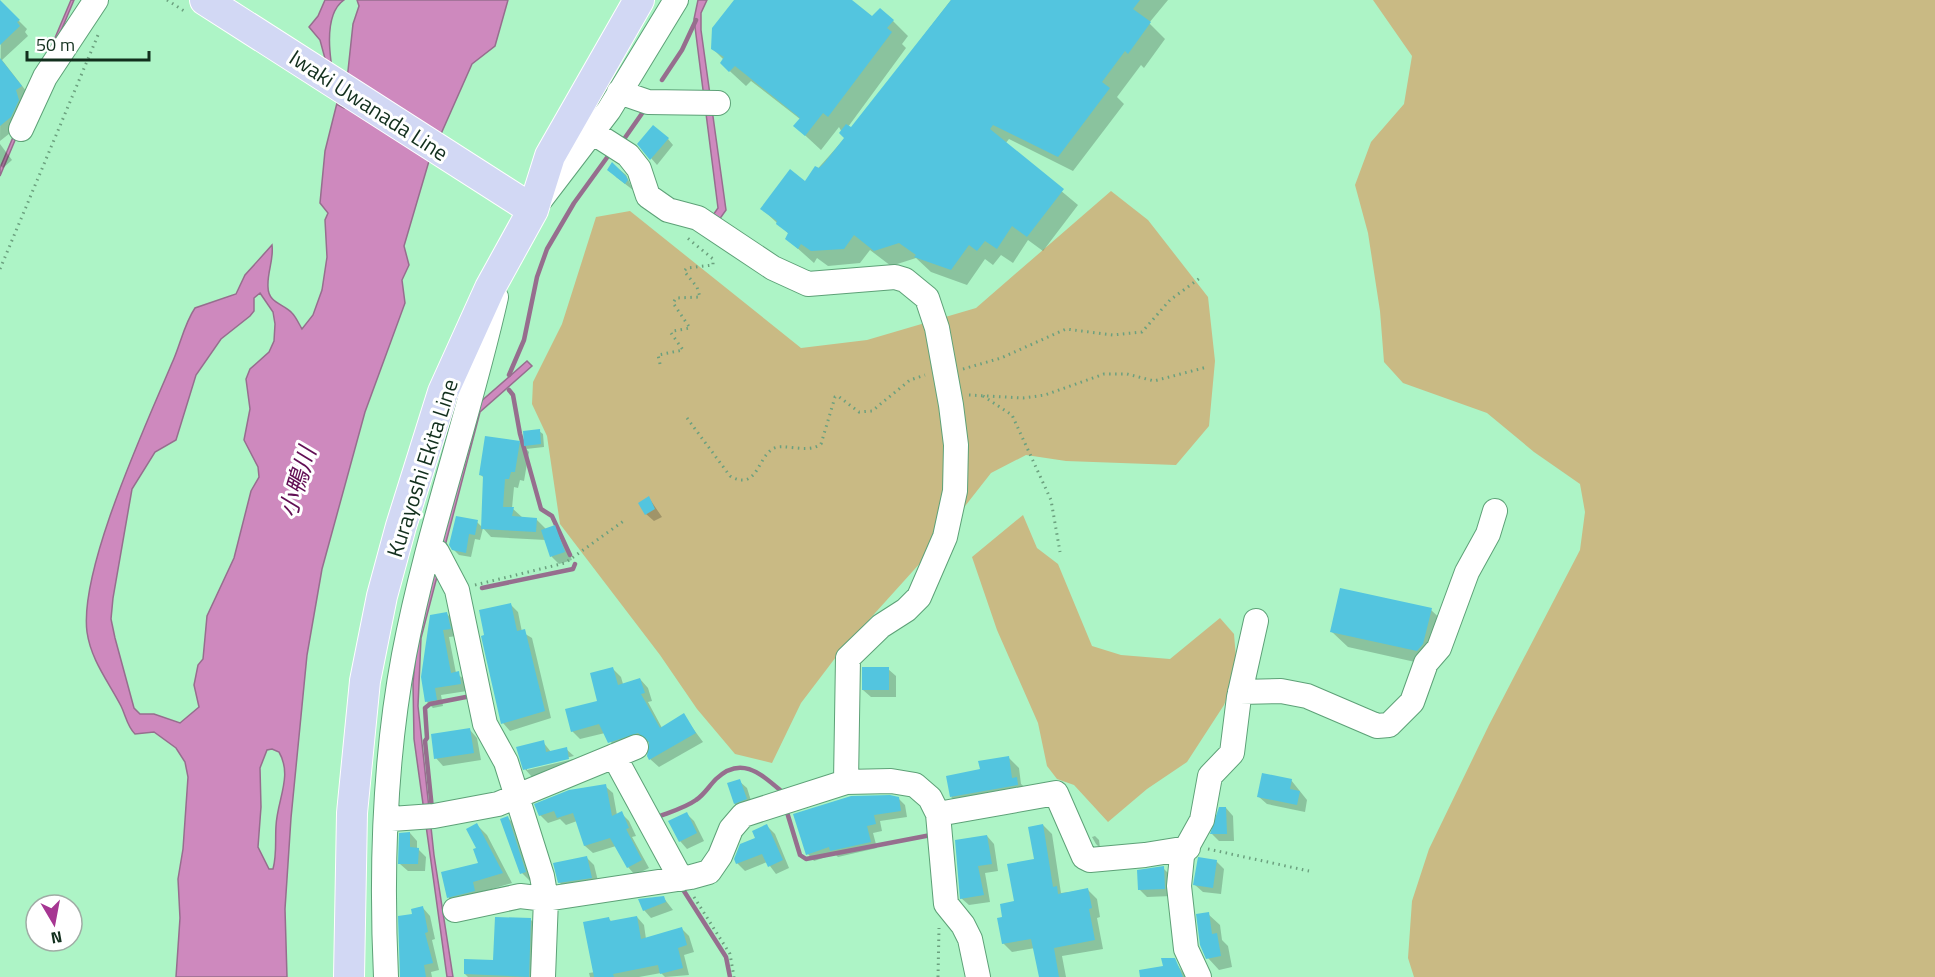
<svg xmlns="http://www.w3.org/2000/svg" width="1935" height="977" font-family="'Titillium Web','Noto Sans JP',sans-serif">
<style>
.green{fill:#c9ba84}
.water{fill:#ce89be;stroke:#966e8e;stroke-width:1.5;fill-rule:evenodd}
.shadow{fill:#0003}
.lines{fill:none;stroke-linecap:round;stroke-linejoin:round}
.stream{stroke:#966e8e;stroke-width:4.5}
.building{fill:#53c5df}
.minor-casing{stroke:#5da177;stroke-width:26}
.major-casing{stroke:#fff;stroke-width:32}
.path{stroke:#6ba07e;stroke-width:3;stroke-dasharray:1.5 4.5;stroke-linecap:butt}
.minor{stroke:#fff;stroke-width:24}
.major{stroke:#d2d8f4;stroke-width:30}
.labels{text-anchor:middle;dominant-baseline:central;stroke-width:6;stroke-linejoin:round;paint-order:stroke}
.street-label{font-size:22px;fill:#122f1d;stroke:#fff}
.water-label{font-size:24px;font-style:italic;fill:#610e54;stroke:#fff}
</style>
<rect width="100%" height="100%" fill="#adf4c6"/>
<path class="green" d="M1373,0H1935V977H1414L1408,958L1412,901L1429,849L1489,725L1580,550L1585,512L1580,484L1534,452L1487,413L1403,383L1384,362L1380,311L1368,233L1355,185L1371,142L1404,104L1412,56Z
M1111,191L1148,220L1208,297L1215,361L1209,426L1176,465L1066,461L1026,455L991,473L922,561L839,653L801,703L772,763L735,754L697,709L660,655L560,524L547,436L532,404L533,382L562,324L596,217L630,211L801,348L867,340L976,308Z
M1023,515L1037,548L1058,564L1092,646L1121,655L1170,659L1220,618L1234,634L1237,670L1224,705L1187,762L1147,789L1108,822L1074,785L1057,779L1047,766L1038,723L997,630L972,557Z"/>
<path class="water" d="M71,0H74L0,176V168Z
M325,0H344C318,18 334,78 338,105L344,108L353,24L359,6L357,0H508L495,46L472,64L429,161L404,246L409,265L402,280L405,303L365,412L322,569L307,655L291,818L285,909L287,977H176L180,918L178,879L183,849L188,777L185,762L176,748L154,732L135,734C127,726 126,716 121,706C108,681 91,660 87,632C79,569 146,425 172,363C180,346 184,324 195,308L236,294L245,275L272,245C274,260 267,272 268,287C268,303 284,304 292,313C296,317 299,324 302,329L313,315L322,290L327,257L325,220L328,213L320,203L325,151L337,103L320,40L309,27L318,16ZM260,293L273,312L275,324L274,341L269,352L250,369L246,379L250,409L244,440L258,467L259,477L251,491L234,558L207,616L203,659L198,665L194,685L199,707L180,723L154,714H140L134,708L115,638L111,619L113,598L132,489L155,452L176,440L196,375L221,339L250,316L254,311V298ZM272,749L279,752C293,776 277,800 276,826C275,841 277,854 273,869H269L258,847L261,807L260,768L267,750Z
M698,0H707L701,13V30L726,210L719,220L713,215L718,208L694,19Z
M527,361L532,366L480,412L421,638L418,706L434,855L453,977H447L414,739L413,683L418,631L478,404Z"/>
<path class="shadow" d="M736,0H849L872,18L893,21L908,36L902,44L906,48L848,127L852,129L951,0H1168L1149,23L1165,39L1144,68L1141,65L1117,97L1124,104L1073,171L1009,139L1005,144L1078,205L1043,251L1028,240L1013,263L1001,255L993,265L985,259L967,285L931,272L916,258L891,266L870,250L860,263L828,266L817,258L814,263L786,238L789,234L762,209L805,183L845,138L839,127L821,150L795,126L800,119L751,81L746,86L721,63L724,60L713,49Z
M1,3L27,29L25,32L28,36L2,60L30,96L19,126L0,141Z
M668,139L673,145L657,165L639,144Z
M0,144L12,160L3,168L0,165Z
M613,164L626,175L633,190L616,177Z
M539,431L543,434L544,447L526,449L524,433Z
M520,442L529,452L524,481L520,480L518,488L514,487L512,508L523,518L536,519L546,529L555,526L562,534L572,560L559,564L552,557L546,540L491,537L483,528L480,540L475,539L471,557L459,555L453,549L477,522L482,527L485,479L481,475Z
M649,498L662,517L654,521L646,514Z
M511,605L518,612L522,632L532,638L551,718L510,731L503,723Z
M1431,610L1447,625L1433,666L1348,647L1332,632Z
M447,614L453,620L457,636L449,637L456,673L465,680L467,691L441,695L443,706L433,708L426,701Z
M613,669L621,677L623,684L640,679L648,688L652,701L648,702L662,728L683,715L703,742L659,767L650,759L651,743L640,741L617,751L605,733L580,739L572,731L599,702Z
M888,669L896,676V697H871L863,690Z
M470,730L477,738L481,760L443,766L436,758Z
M543,742L551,752L566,749L574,756L527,767V770L574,759L576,766L532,777L525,769Z
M1008,757L1019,768L1021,784L1027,789L961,807L951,797L981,770Z
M1291,780L1307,800L1305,812L1267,804L1259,797Z
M739,781L747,788L753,807L743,811L735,804L729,784Z
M605,786L613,793L617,815L621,813L629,821L636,836L632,837L649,868L635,875L628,867L616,846L593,853L585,846L577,821L566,825L560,819L548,823L540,815Z
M898,798L905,805L907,817L880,821L882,831L873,833L877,848L838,857L835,854L814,861L808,854Z
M1226,808L1233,816L1234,841H1219L1212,834Z
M687,814L694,821L704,841L687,849L680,841Z
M508,818L518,828L532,883L522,873Z
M477,825L487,835L512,883L482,892L459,907L449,898L443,874L480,865Z
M1043,825L1052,834L1061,893L1088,890L1097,899L1100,917L1097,918L1103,949L1062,956L1066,977H1042L1035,948L1012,952L1003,943L1004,918L1016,903L1036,860Z
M767,826L775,834L789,868L776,874L767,862L745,871L737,863Z
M410,833L417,841V848L426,857L425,871H408L400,864Z
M987,836L994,844L998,871L985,873L990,902L969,905L961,898Z
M1095,836L1099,840L1100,848L1096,844L1092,837Z
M586,857L594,865L599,885L567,890L559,882Z
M1216,861L1224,869L1221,894L1203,892L1195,885Z
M1163,868L1171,876L1172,896L1147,897L1139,889Z
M663,897L673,910L651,918L644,910Z
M423,908L430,916L435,939L432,940L439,970L431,972L432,977H402L414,915Z
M1208,914L1220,925L1222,940L1228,946L1232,967L1219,970L1208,958Z
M637,917L644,925L646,939L681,928L689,936L694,952L684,955L689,975L665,977L661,973L639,977H590L589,973L595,972L609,919L612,922Z
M530,919L538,927L536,977H468L465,974L495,962Z
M1174,960L1186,977H1157L1165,967Z"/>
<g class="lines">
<path class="stream" d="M662,80L682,50L696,20
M622,142L643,112
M509,375L524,340L537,277L547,249L574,203L611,152
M509,390L513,395L520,434L541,509L552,516L570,555
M482,588L573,569L575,564
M432,809L425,741L427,738L425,708L430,704L471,696
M786,809L800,855L806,859L931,835
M657,817C670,812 685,808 696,800C704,795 709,786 716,779C740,756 759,772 780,790
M682,888L726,957L730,977"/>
</g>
<path class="building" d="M0,0L20,20L17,22L20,26L0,45Z
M734,0H852L872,16L880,8L894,20L887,28L892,32L828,117L823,113L805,136L793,126L800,118L735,66L729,72L720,63L724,57L711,49L712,28Z
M951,0H1140L1133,9L1151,22L1128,54L1125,51L1102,82L1110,88L1058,157L993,125L990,129L1064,189L1027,237L1012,226L997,249L985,241L977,251L969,245L951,270L914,257L916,255L899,243L874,251L854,235L844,249L811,251L801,244L798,249L785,239L788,233L776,224L777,221L760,209L790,169L805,181L815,166L819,168L825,162L844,138L839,133L846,124L851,127Z
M0,58L22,86L16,90L19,100L11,117L0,126Z
M653,125L669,138L650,160L637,144Z
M612,162L626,176L628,180L625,184L607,170Z
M540,429L541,444L524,446L523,431Z
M485,436L520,441L515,472H511L509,479H505L503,507H514L512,516L537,518L536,532L481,529L483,476L479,475Z
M649,496L655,509L645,515L638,503Z
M456,516L478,520L475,535L469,534L466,553L452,550L449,545Z
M555,525L565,552L550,557L541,530Z
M1340,588L1432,608L1423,644L1417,651L1330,632Z
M511,603L517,631L525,629L545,711L501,724L481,636L484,635L479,610Z
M447,612L451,629L443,630L451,673L459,671L461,684L435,688L437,700L425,702L421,677L430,615Z
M613,667L618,685L640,678L645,693L641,694L660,728L684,713L696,733L649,760L647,756L649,742L638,733L608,743L599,724L571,732L565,709L597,701L590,673Z
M862,667H889V690H862Z
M470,728L474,753L434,759L431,734Z
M544,740L546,752L567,747L569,759L523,770L516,747Z
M1009,756L1012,778L1017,777L1018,785L950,797L946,776L980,769L978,761Z
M1262,773L1292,779L1290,789L1300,791L1297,805L1257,797Z
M740,779L747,799L734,804L727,783Z
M606,784L612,816L622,811L629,828L626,829L642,860L627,868L610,838L584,846L573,813L557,818L554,811L539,816L534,804L569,790Z
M890,795L899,797L901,811L874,815L876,824L867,826L871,842L830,851L829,847L806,855L793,814L851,796Z
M1219,807H1226L1227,834H1210Z
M687,812L697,833L679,842L668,821Z
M508,816L526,872L520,874L500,819Z
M477,823L503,873L473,882L475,891L447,898L441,872L478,863L473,849L476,848L466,829Z
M767,824L783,860L768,867L762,854L736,864L734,859L740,844L755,838L752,831Z
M1043,824L1053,887L1057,886L1058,894L1088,888L1092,908L1089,909L1095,940L1054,948L1059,977H1039L1031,939L1002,944L997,918L1002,917L1000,904L1014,901L1007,864L1034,859L1028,827Z
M410,832V847L419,848L418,864H398L399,833Z
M987,835L992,864L978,866L984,895L960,899L955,840Z
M587,856L592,878L558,883L553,863Z
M1198,857L1217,860L1213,888L1193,885Z
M1164,866L1165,889L1138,890L1137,870Z
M664,896L666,902L643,911L638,899Z
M423,906L428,932L425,933L433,963L424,965L426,977H400L398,916L412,914L411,909Z
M1209,912L1212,934L1217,933L1221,956L1206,959L1200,945L1196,914Z
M637,916L641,939L682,927L687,945L678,948L683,968L660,974L658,965L613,974L614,977H594L583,922L609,917L610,921Z
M495,917L531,918L529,977L464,974V959L493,960Z
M1161,958H1175L1183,977H1140L1139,970L1163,966Z"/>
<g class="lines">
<defs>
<path id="minor" d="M619,92L648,102L718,103
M21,129L45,77L96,0
M592,132L628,155L639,169L648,196L668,210L698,218L773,268L808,284L895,277L905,280L927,298L937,328L951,405L956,445L955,491L945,537L919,597L906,610L881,626L848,658L846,782
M541,199L609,110L676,0
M429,549L437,552L457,590L485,724L506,762L542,876L546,899L543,977
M1240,692L1281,691L1307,696L1377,726L1389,725L1412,702L1426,663L1439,648L1467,572L1488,534L1495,511
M614,756L681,879
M938,814L1056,793L1084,857L1090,860L1145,855L1188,848
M391,819L434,816L498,804L636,747
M455,910L520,896L546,899L691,877L709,872L720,856L731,829L743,815L846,782L891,781L915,785L930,798L938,814L946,904L963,925L970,939L978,977
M386,977C381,870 384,761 404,655C427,534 469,417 496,297
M1199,977L1186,949L1179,886L1182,856L1202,820L1210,776L1232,753L1239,697L1256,621"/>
<path id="major" d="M205,0L533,210
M349,977L352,813L365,681L382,596L401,526L443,392L490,288L533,210L550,156L639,0"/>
</defs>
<use href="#minor" class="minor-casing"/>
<use href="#major" class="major-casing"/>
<path class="path" d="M167,0L184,11
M0,269L98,35
M660,364L658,355L683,350L671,333L673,331L690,328L673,303L676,298L700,297L697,287L684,271L687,268L713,265V259L685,236
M963,369L1001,358L1066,329L1113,335L1142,332L1170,300L1200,278
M969,395L1023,398L1045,395L1104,374H1127L1154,381L1207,367
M983,396L1012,415L1051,500L1060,552
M687,418L730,476C756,491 757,461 771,450C781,441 806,455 821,444L835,397L838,396L859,412L872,411L910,380L925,375
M475,585L565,563L625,520
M1208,849L1309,871
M694,897L730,954L734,977
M938,977L939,928"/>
<use href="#minor" class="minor"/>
<use href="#major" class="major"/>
</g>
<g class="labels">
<g class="street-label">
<text transform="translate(369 105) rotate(33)">Iwaki Uwanada Line</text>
<text transform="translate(422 468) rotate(-72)">Kurayoshi Ekita Line</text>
</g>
<g class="water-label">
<text transform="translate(297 482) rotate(-73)">小鴨川</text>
</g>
</g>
<g transform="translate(54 923) rotate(170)"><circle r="28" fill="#ffffff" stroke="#a0aca5" stroke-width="1.5"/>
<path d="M0-4.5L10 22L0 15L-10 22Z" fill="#a63692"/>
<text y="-9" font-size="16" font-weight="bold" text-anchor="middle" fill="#122f1d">N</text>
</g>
<path d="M27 51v9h122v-9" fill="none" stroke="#122f1d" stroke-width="3"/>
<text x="36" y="51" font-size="18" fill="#122f1d" stroke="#ffffff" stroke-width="4.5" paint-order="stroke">50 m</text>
</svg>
